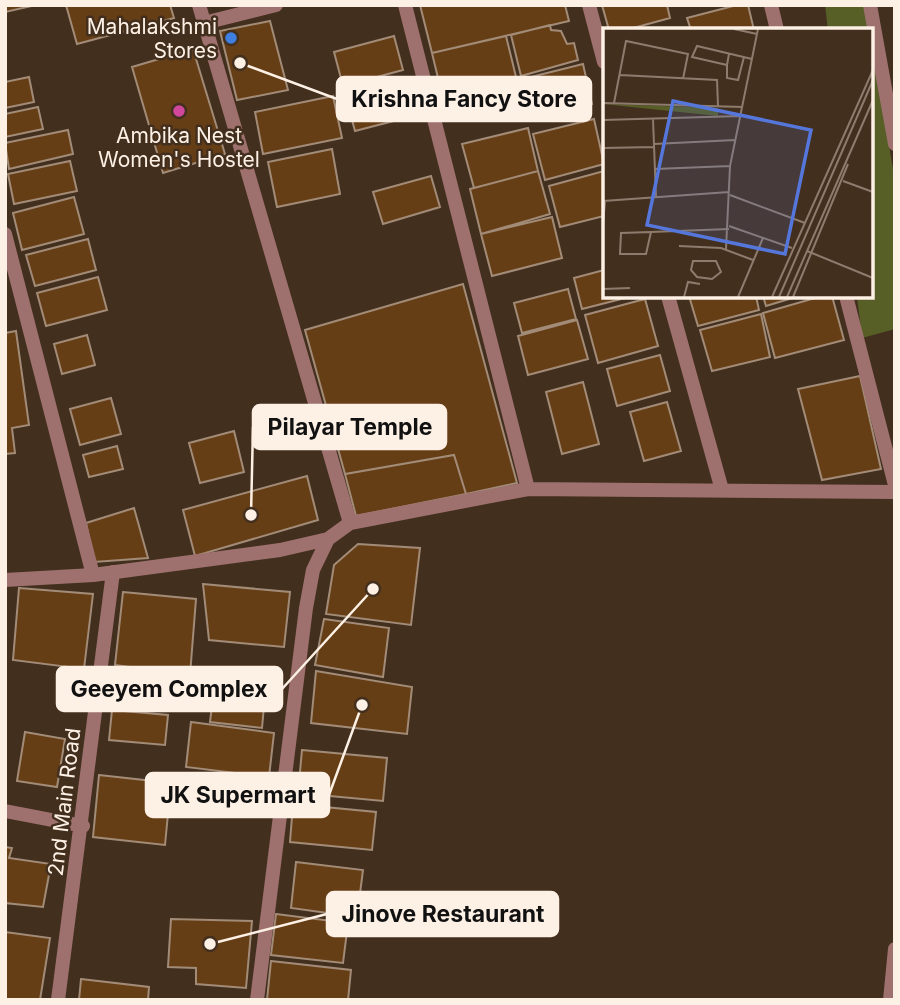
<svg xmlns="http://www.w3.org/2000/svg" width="900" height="1005" font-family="Inter,sans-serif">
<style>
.green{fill:#575f27}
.building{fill:#663e16;stroke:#a28b77;stroke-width:2}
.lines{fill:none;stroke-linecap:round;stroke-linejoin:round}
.lane{stroke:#9e716e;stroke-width:14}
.street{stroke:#9e716e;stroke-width:14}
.shop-dot{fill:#3f7fe0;stroke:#432f1e;stroke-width:2.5}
.hotel-dot{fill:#d1479c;stroke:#432f1e;stroke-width:2.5}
.labels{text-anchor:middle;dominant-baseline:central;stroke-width:5;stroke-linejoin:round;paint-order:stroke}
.poi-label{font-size:21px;fill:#fdf0e5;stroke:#432f1e;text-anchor:end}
.street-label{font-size:21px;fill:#fdf0e5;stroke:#432f1e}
.inset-road{fill:none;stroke:#8d7c6e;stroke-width:2}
.view{fill:#5576db;fill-opacity:0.15;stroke:#5576db;stroke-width:3.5}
.inset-edge{fill:none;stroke:#fdf0e5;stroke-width:3.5}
.leader{fill:none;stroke:#fdf0e5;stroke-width:2.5}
.callout-dot{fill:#fdf0e5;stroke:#432f1e;stroke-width:2.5}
.callout{fill:#fdf0e5;stroke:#fdf0e5;stroke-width:2.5}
.callout-label{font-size:23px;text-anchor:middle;font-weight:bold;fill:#111}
</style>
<rect width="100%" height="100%" fill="#432f1e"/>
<path class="green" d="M825,5H865L869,30H828Z
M870,38L895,180V329L862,338L857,296H870Z"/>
<path class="building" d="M5,5H36L5,12Z
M66,5H170L174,18L77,44Z
M420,5H565L569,21L432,53Z
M602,5H667L670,18L626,30H609Z
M737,5H748L754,30H691L687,18Z
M270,21L288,90L237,100L220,31Z
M550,25L551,30L561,31L567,44L574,43L578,60L521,76L511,35Z
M394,36L403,70L343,86L334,52Z
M506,36L518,85L444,103L432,53Z
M193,49L225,154L163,173L132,67Z
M583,64L592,104L571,108L570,103L535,112L527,78Z
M29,77L34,102L5,108V82Z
M403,78L413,116L355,131L345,94Z
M333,96L342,138L263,154L255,112Z
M38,107L43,129L5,137V114Z
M594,119L604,164L545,180L533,134Z
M528,128L538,171L474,188L462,144Z
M68,130L73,154L9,169L5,143Z
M332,149L340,194L277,207L268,162Z
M70,161L77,191L14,204L8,174Z
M538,171L550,214L481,234L470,189Z
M604,171V216L560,227L549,186Z
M431,176L440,207L383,224L373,192Z
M74,197L84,234L22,250L13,213Z
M552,217L562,258L492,276L481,234Z
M88,239L96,270L35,286L26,255Z
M604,270V296H633L582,309L574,278Z
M98,277L107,310L46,326L37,293Z
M463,284L517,483L466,494L454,455L345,474L305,330Z
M568,289L576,319L522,333L514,303Z
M689,296H756L759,310L698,326Z
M763,296H799L766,306Z
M822,296H832L844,340L775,358L763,313Z
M645,299L658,346L598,363L585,315Z
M761,314L770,357L712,371L700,330Z
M577,320L588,359L528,375L518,336Z
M16,331L29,425L12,428L15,453L5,454V333Z
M87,335L95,365L62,374L54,344Z
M660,355L670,391L617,406L607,369Z
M860,376L881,469L822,480L798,389Z
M583,382L599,444L562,454L546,392Z
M111,398L121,434L80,445L70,409Z
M667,402L681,451L644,461L630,412Z
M234,431L244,472L200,483L189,443Z
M117,446L123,469L89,477L83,455Z
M454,455L466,494L356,516L345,474Z
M307,476L318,520L195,556L183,510Z
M134,508L148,558L94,562L86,523Z
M358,544L420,548L411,625L326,614L334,565Z
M203,584L290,592L284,647L209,640Z
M19,588L93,594L84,669L13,660Z
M123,592L196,599L190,675L115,665Z
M324,619L389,628L383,677L315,665Z
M316,671L412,687L407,734L311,723Z
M215,680L266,685L262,728L210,722Z
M112,710L168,715L165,745L109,740Z
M191,722L274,733L269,777L186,767Z
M25,732L65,739L57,787L17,781Z
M302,750L387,758L383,801L298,793Z
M99,775L171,783L165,845L93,837Z
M293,804L376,812L372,850L290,842Z
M5,847L12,848L9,858L51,864L43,907L5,903Z
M296,862L363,870L357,917L291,908Z
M276,914L348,923L343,963L271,955Z
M171,919L252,921L246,988L196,984V968L168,967Z
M5,932L50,938L40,1000H5Z
M271,961L351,970L348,1000H267Z
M81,979L149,987L148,1000H79Z"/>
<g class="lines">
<path class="lane" d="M890,1000L895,949"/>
<path class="street" d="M199,5L350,523
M405,5L528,489
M589,5L604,62
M771,5L777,30
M870,5L895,144
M204,23L276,5
M5,234L93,575
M668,296L722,490
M846,296L895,485
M5,580L93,575L280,550L328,539L350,523L528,489L895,492
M5,811L83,826
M58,1000L113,572
M257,1000L306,608L313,570L328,539"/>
</g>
<circle class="shop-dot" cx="231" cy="38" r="7"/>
<circle class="hotel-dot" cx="179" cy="111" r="7"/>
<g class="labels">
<g class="poi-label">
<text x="217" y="26">Mahalakshmi<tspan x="217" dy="24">Stores</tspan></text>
<text x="179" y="135" text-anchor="middle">Ambika Nest<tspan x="179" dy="24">Women's Hostel</tspan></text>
</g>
<g class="street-label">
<text transform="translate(64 802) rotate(-83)">2nd Main Road</text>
</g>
</g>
<g transform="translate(603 28)">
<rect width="270" height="270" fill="#432f1e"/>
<path d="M0,76L115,80V88Z" fill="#575f27"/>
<path class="inset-road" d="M131,1L154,6M126,26L124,37L89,29L94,18L149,31M124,37V50L135,52L141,29M17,47L114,52L115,78M0,75L140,79M11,75L23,13L85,26L80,51M50,91L53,169M0,92L138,88M51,116L132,112M0,120L51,119M52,141L127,138M240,153L270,164M127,167L202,195M0,173L126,164M0,196L2,174M126,198L189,220M48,204L43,226H17L18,205L48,204L126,201M76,218L118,220L150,232M123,221L127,138L155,1M204,223L270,250M90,233H113L118,244L109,251L94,249L88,242ZM0,261L27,260M81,269L85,254L97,256M135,269L160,210M169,269L270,42M176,269L270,52M184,269L270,72M190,269L245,136"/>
<path class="view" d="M70,73L208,102L182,226L44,197Z"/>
<rect width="270" height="270" class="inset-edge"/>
</g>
<path class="leader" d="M240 63L337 99M251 515L253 427M373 589L282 689M362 705L329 795M210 944L327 914"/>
<g class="callout-dot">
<circle cx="240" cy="63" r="7"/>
<circle cx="251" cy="515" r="7"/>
<circle cx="373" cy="589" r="7"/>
<circle cx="362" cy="705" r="7"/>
<circle cx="210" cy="944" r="7"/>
</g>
<g class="callout">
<rect x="337" y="77" width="254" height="44" rx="7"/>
<rect x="253" y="405" width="193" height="44" rx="7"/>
<rect x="57" y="667" width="225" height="44" rx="7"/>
<rect x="146" y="773" width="183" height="44" rx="7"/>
<rect x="327" y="892" width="231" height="44" rx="7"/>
</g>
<g class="callout-label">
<text x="464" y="107">Krishna Fancy Store</text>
<text x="350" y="435">Pilayar Temple</text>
<text x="169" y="697">Geeyem Complex</text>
<text x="238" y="803">JK Supermart</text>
<text x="443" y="922">Jinove Restaurant</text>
</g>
<rect width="900" height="1005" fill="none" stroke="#fdf0e5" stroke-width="14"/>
</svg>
